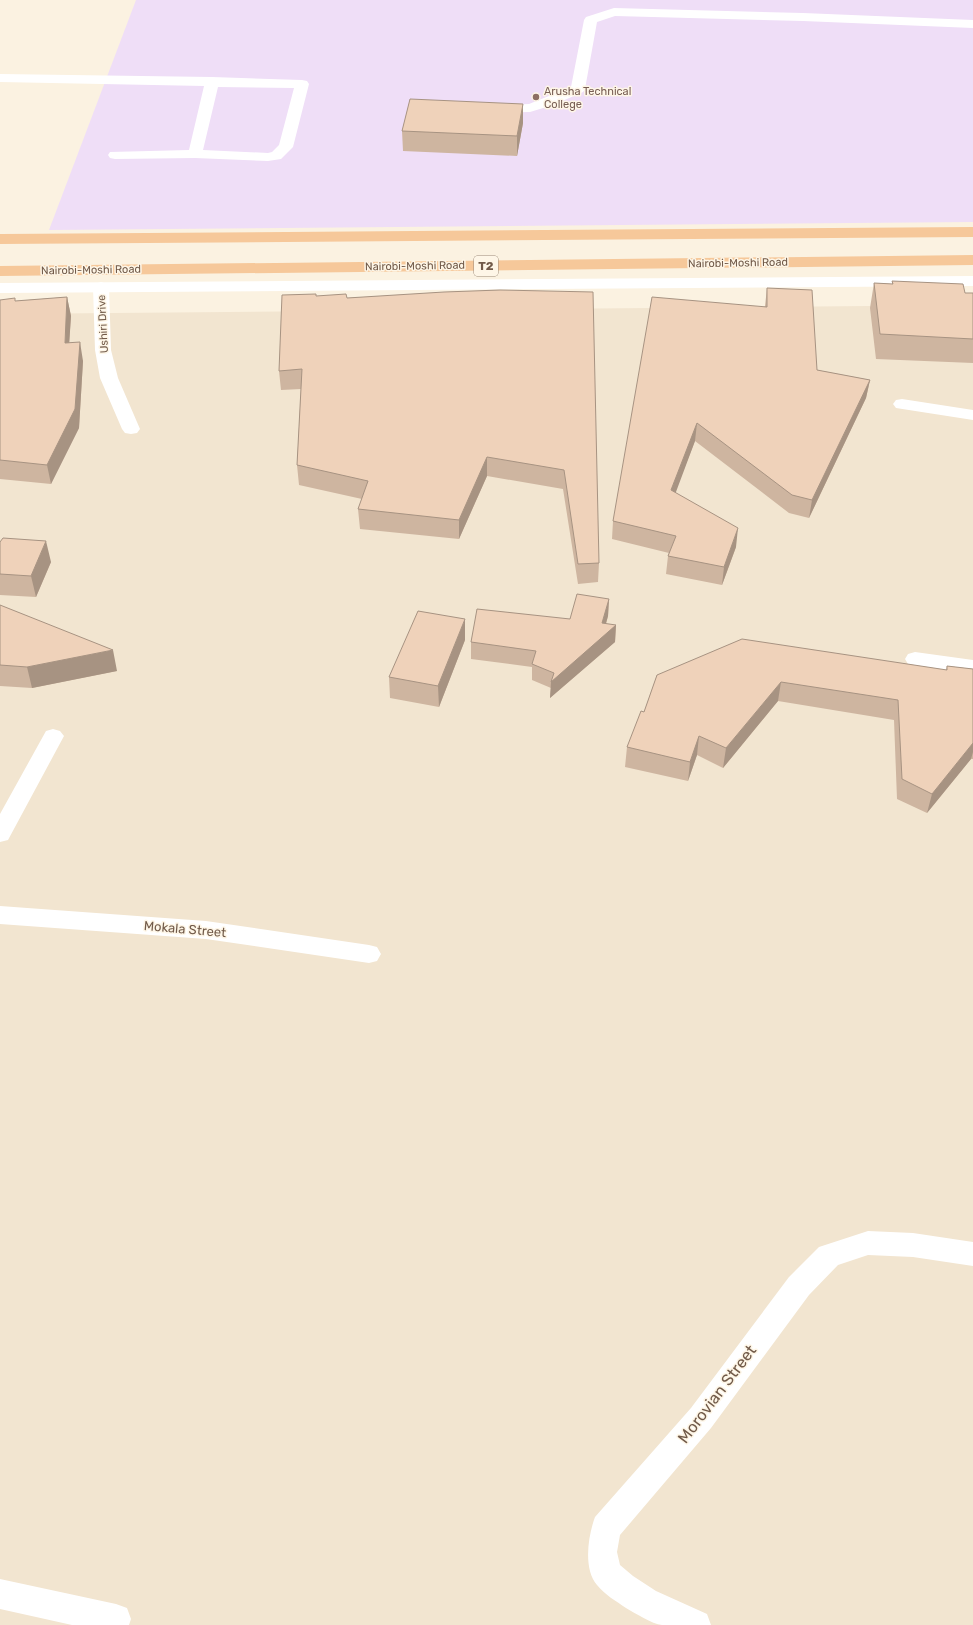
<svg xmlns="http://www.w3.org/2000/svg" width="973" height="1625" font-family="Rubik,sans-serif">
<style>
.residential{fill:#f2e5d0}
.education{fill:#efdef7}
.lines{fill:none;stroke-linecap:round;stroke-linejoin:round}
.service{fill:#fff;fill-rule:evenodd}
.minor{fill:#fff;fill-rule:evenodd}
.trunk{fill:#f6c89a;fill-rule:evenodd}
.wall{fill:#ceb5a0}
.shaded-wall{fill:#a79382}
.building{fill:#efd2ba;stroke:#a79382}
.education-dot{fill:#8d6e63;stroke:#fef6e7;stroke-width:1.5}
.labels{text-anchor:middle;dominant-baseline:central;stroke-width:3;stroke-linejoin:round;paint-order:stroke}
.far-education-label{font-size:11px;fill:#785e54;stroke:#fef6e7;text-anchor:start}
.far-street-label{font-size:11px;fill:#715a49;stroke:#fef6e7}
.shield{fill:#fef6e7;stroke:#9b8978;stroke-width:1}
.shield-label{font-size:12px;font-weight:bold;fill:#715a49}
.street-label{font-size:13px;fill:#715a49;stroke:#fef6e7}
.near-street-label{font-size:16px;fill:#715a49;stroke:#fef6e7}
</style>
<rect width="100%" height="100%" fill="#fbf2e1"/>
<path class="residential" d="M973,305V1625H0V314Z"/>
<path class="education" d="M136,0H973V222L49,230Z"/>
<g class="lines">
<path class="service" d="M614,8L803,13L973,20V28L803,21L615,16L597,22L585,89L583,92L553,105L530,112L494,113L489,112L487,109L489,106L529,104L571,87L584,20L586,17Z
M0,74L212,77L302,80L307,81L309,84L293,147L281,159L268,161L195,158L115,159L110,158L108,155L110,152L189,150L204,86L0,82ZM218,87L294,88L279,145L272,152L268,153L203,150Z
M101,282L107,284L109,287L111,350L118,378L140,429L137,433L131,434L125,433L122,429L100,378L95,350L93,287L95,284Z"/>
<path class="minor" d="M973,276V286L0,293V283Z
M902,399L973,410V420L896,408L893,404L896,400Z
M915,652L973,660V674L908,664L905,659L908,654Z
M53,729L60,731L64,736L8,840L0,842V814L46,731Z
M0,906L206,921L369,945L377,947L381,954L377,961L369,963L206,939L0,924Z
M868,1231L913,1233L973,1242V1266L913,1257L868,1255L838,1265L809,1295L711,1428L620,1535L617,1552L620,1565L633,1576L656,1591L707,1614L711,1625C695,1625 678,1625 662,1625C652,1624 635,1613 626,1608C616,1601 605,1595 597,1585C583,1569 588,1536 595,1517L691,1408L789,1277L819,1247Z
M0,1579L116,1604L127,1608L131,1619L129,1625H72L0,1609Z"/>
<path class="trunk" d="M973,227V237L0,244V234Z
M973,255V265L0,276V266Z"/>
</g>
<path class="wall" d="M523,104V123L517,156L403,151L402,131Z
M892,281L965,293H973V363L876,359L870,308L874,283L892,284Z
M767,288L817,370L870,380L866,398L809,518L789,513L695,441L675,492L736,547L722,585L666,574L668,556L669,553L612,539L613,521L765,306Z
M500,290L599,563L598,582L578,584L563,489L487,476L459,539L360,529L358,509L362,499L299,485L297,465L301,389L281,390L279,371L316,296L347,298Z
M67,297L71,316L69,343L83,361L79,428L51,484L0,479V300L16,301Z
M0,542L51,562L36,597L0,595Z
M609,599L608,616L606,624L616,625L615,642L550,698L551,688L532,680V667L471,659V642L570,619Z
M0,605L117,671L32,688L0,686Z
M465,640L439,707L390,698L389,677Z
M947,666L973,669V759H971L927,813L897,799L894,720L778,701L723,768L697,755L688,781L625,767L627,747L644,712L657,675L946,670Z"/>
<path class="shaded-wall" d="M523,104V123L517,156V136Z
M67,297L71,316L68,362L65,343Z
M80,342L83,361L79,428L51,484L47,465Z
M870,380L866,398L809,518L812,500Z
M697,423L695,441L670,508L671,490Z
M487,457V476L459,539V520Z
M738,528L736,547L722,585L724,567Z
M46,541L51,562L36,597L31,576Z
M609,599L608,616L602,637L616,625L615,642L550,698L551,682L602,623Z
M465,619V640L439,707L438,686Z
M113,650L117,671L32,688L27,667Z
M781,682L778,701L723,768L726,748Z
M699,736L697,755L688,781L690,762Z
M973,743V752L971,759L927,813L932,794Z"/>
<path class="building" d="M410,99L523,104L517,136L402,131Z
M892,281L963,284L965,293H973V339L880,334L874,283L893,284Z
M767,288L812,290L817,370L870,380L812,500L792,495L697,423L671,490L738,528L724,567L668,556L676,536L613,521L652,297L767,307Z
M500,290L593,292L599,563L578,564L564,470L487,457L459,520L358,509L368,481L297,465L302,369L279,371L282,295L316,294V296L346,294L347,298L444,292Z
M67,297L65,343L80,342L75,409L47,465L0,460V300L15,298V301Z
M3,538L46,541L31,576L0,574V542Z
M577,594L609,599L602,623L616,625L551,682L554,673L532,664L536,651L471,642L477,609L570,619Z
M0,605L113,650L27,667L0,665Z
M418,611L465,619L438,686L389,677Z
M742,639L947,670V666L973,669V743L932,794L902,779L898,700L781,682L726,748L699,736L690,762L627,747L641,711L644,712L657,675Z"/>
<circle class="education-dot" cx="536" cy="97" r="4"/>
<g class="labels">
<g class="far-education-label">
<text x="544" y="91">Arusha Technical<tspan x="544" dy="13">College</tspan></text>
</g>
<g class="far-street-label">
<text transform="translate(738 263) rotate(-1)">Nairobi-Moshi Road</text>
<text transform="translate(415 266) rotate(-1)">Nairobi-Moshi Road</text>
<text transform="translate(91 270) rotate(-1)">Nairobi-Moshi Road</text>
<text transform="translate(103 324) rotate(-93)">Ushiri Drive</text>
</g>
<rect class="shield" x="474" y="256" width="24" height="20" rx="3"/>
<g class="shield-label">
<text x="486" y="266">T2</text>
</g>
<g class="street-label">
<text transform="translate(185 929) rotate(5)">Mokala Street</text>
</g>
<g class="near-street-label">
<text transform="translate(717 1394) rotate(-53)">Morovian Street</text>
</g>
</g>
</svg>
